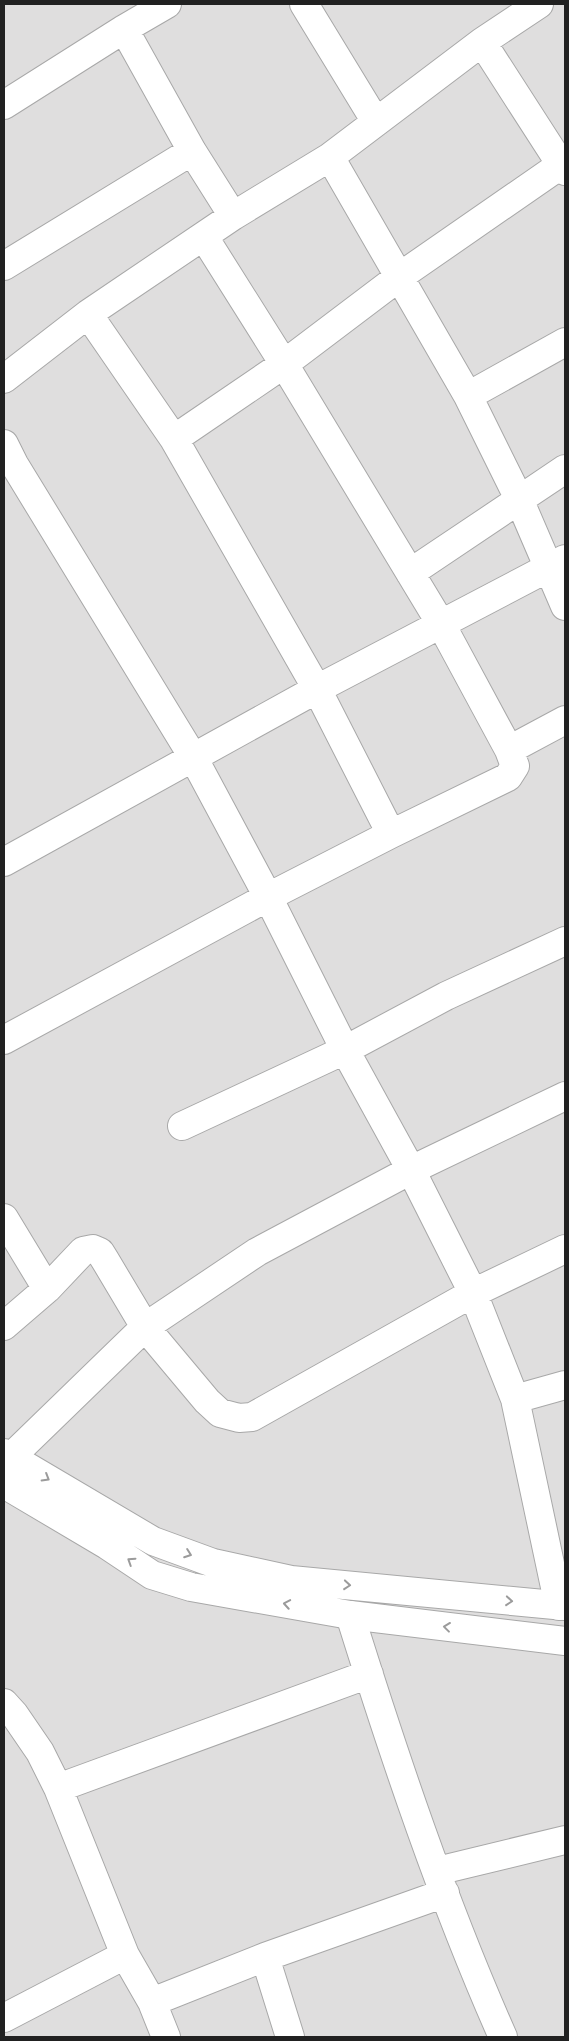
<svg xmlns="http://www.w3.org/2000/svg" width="569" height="2041" font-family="Karla,sans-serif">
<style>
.residential{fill:#dfdede}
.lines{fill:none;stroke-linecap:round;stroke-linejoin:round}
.minor-casing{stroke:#a8a8a8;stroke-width:30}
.tertiary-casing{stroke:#a8a8a8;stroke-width:30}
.minor{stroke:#fff;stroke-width:28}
.tertiary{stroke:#fff;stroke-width:28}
.oneway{stroke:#9b9b9b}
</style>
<rect width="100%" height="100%" fill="#f2efe7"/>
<path class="residential" d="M4,4H565V2037H4Z"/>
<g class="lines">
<defs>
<path id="minor" d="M304,4L376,122
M124,29L192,151L233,216
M482,42L565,171
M4,105L124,29L167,4
M330,157L468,396L519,499L565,606
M4,266L192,151
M88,314L174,439L317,689L391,834
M4,379L88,314L233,216L330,157L482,42L539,4
M468,396L565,342
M174,439L284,364L399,277L562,164
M4,444L14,464L193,757L268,897L345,1050L411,1170L473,1293L515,1399L559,1606
M410,573L565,469
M509,750L565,720
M4,862L317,689L565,559
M4,1040L268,897L391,834L508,777L515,766L509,750L441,624L284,364L204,237
M182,1126L345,1050L446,996L565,941
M4,1218L47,1289
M4,1326L47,1289L83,1251L93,1249L100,1252L105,1260L145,1327L207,1401L220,1413L239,1418L252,1417L473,1293L565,1249
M515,1399L565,1385
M11,1457L145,1327L257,1252L411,1170L565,1096
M350,1615C394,1756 443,1902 503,2037
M4,1703L14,1714L40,1752L58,1788L125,1955L152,2002L166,2037
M58,1788L369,1674
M437,1871L565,1840
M265,1957L290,2037
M152,2002L265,1957L445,1893
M4,2018L125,1955"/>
<path id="tertiary" d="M4,1453L153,1541L213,1563L291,1580L565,1606
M4,1484L107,1545L152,1575L191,1587L350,1615L565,1641"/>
</defs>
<use href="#minor" class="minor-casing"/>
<use href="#tertiary" class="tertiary-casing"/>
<use href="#minor" class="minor"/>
<use href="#tertiary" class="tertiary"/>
</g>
<defs><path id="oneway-chevron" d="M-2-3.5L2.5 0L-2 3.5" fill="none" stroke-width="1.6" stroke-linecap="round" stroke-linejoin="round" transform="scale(1.25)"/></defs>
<g class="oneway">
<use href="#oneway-chevron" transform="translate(46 1478) rotate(31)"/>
<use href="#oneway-chevron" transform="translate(188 1554) rotate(20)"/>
<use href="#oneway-chevron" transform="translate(131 1561) rotate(-147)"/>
<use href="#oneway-chevron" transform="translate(347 1585) rotate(5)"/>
<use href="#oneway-chevron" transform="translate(509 1601) rotate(5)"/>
<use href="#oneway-chevron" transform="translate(287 1604) rotate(-170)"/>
<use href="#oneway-chevron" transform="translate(447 1627) rotate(-173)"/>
</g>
<rect width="569" height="2041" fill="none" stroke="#212121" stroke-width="10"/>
</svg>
